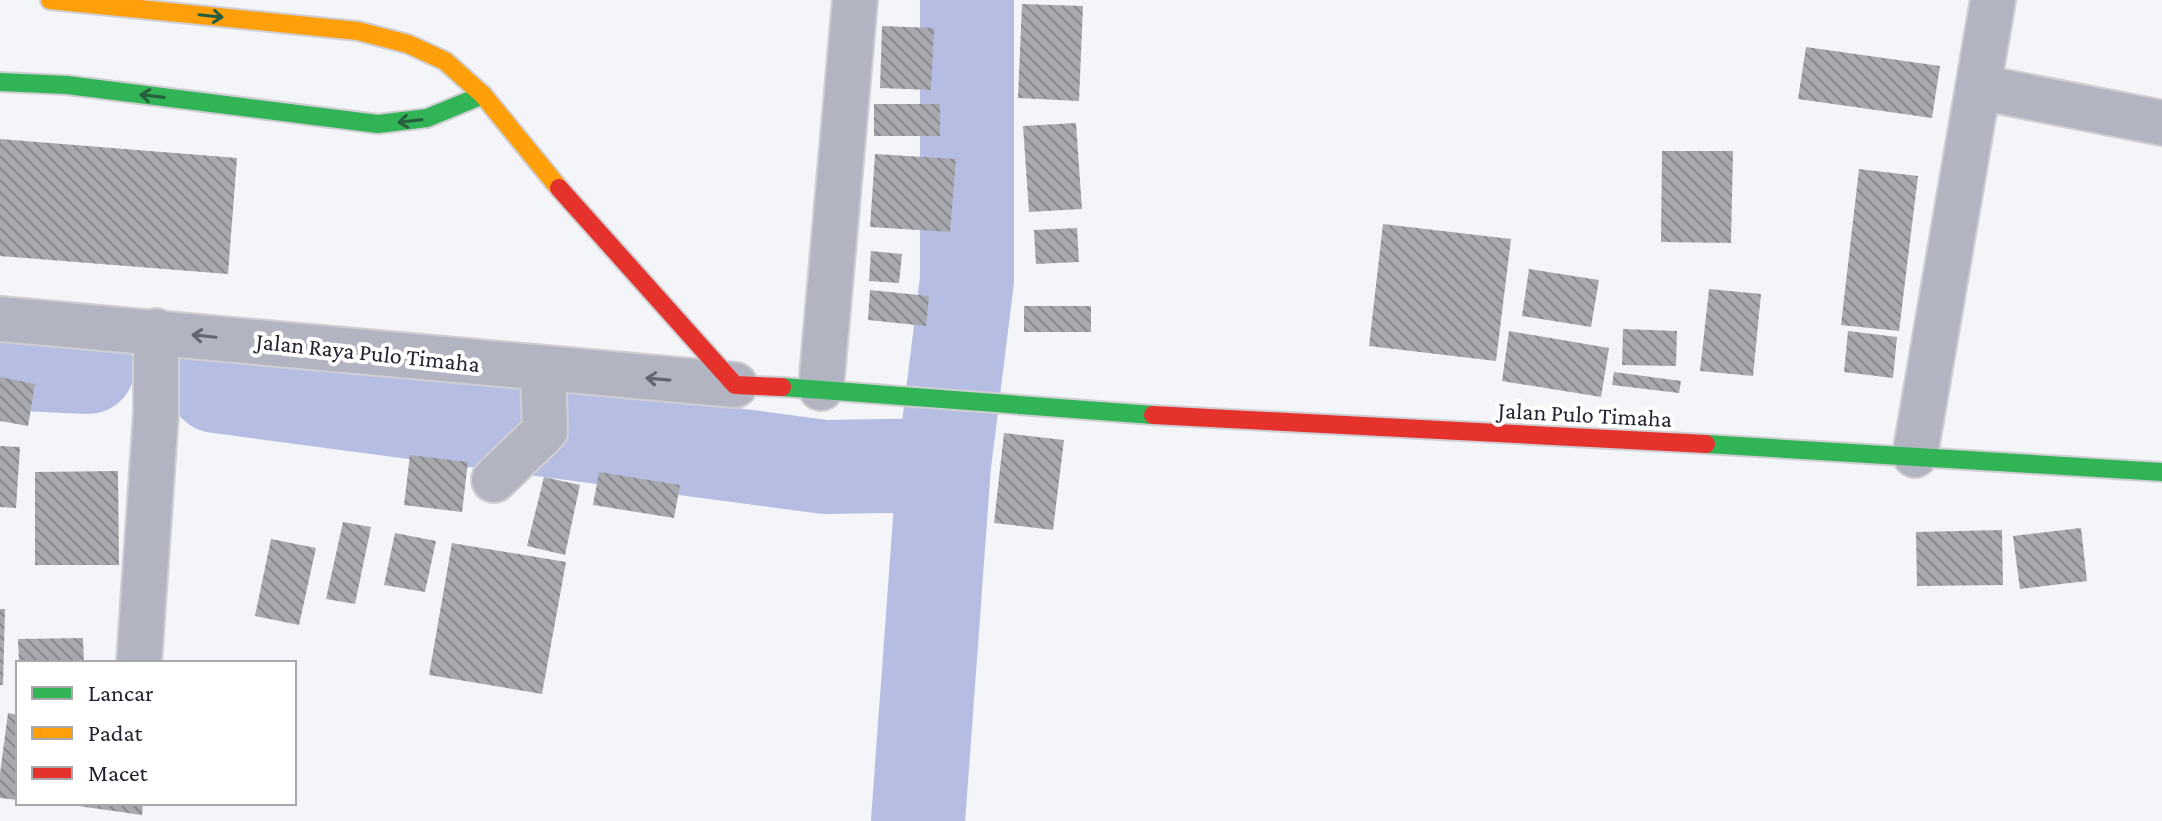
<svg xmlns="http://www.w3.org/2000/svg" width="2162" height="821" font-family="'Crimson Pro',serif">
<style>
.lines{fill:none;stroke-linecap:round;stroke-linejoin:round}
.river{stroke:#b5bee2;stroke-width:94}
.building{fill:url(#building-back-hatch)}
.street-casing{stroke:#cfcfd3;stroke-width:48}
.fast-casing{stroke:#cfcfd3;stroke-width:22}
.slow-casing{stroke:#cfcfd3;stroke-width:22}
.jam-casing{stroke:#cfcfd3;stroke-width:22}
.street{stroke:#b2b4c2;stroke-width:44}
.fast{stroke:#30b455;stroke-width:18}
.slow{stroke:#ff9f0a;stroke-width:18}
.jam{stroke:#e5322d;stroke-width:18}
.oneway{stroke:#285e3e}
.oneway2{stroke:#636571}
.labels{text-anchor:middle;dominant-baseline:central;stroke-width:8;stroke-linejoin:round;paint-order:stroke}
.street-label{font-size:24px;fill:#22242f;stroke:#fff}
</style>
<defs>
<pattern id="building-back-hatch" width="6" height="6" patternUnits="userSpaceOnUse" patternTransform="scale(2)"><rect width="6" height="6" fill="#a7a9ae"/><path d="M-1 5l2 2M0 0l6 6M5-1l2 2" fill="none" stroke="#88898e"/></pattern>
</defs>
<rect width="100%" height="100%" fill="#f4f5f8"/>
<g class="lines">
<path class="river" d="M0,363L88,367
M216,386L825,467L944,465
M918,821L944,465L967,280V0"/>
</g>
<path class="building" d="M1022,4L1083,6L1079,101L1018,98Z
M882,26L934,28L931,90L880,88Z
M1806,47L1940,66L1932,118L1798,99Z
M874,104H940V136H874Z
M1076,123L1082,209L1029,212L1023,126Z
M0,139L237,158L228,274L0,256Z
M1662,151H1733L1731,243L1661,242Z
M875,154L956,159L950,232L870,227Z
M1859,169L1918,176L1899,331L1841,325Z
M1383,224L1511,239L1496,361L1369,346Z
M1077,228L1079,262L1036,264L1034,230Z
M871,251L902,254L899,283L869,281Z
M1529,269L1599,280L1591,327L1522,316Z
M1709,289L1761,294L1753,376L1700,371Z
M870,290L929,296L926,326L868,320Z
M1024,306H1091V332H1024Z
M1623,329L1677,331L1676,366L1622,365Z
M1509,331L1609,348L1601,397L1502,381Z
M1848,331L1897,337L1893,378L1844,372Z
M1614,372L1681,381L1679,393L1612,385Z
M0,377L35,384L28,426L0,421Z
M1004,433L1064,440L1053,530L994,523Z
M0,446L20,447L16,508L0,507Z
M410,455L468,462L462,512L404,505Z
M118,471L119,565H35V472Z
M599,472L680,485L674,518L593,505Z
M544,477L580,485L565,555L527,546Z
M343,522L371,527L355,604L326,599Z
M2081,528L2087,581L2020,589L2013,536Z
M2002,530L2003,585L1917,586L1916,532Z
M395,533L436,541L425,592L384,585Z
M271,539L316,548L299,625L255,616Z
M452,543L566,562L542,694L429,675Z
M0,609H5L3,685H0Z
M83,638L84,663H19L18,639Z
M8,713L18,715V800L0,798V774Z
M57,803H143L142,815Z"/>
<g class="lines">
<defs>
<path id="street" d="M1978,87L2162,123
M0,319L735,385
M821,388L855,0
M1915,455L1993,0
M494,480L545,431L543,370
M139,663L156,413V331"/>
<path id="fast" d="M0,82L67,85L378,124L427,118L483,95
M782,387L1153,415
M1706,444L2162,472"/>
<path id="slow" d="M50,0L358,31L408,44L445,61L483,95L559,188"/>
<path id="jam" d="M559,188L735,385L782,387
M1153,415L1706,444"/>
</defs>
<use href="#street" class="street-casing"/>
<use href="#fast" class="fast-casing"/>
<use href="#slow" class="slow-casing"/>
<use href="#jam" class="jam-casing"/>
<use href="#street" class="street"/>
<use href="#fast" class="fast"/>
<use href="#slow" class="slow"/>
<use href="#jam" class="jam"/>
</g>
<defs><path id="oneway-shaft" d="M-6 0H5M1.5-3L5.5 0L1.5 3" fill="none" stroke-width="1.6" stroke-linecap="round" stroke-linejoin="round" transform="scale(2)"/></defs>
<g class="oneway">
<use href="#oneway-shaft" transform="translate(211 16) rotate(6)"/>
<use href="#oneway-shaft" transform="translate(152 96) rotate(-173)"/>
<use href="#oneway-shaft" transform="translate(410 121) rotate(173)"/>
</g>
<g class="oneway2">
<use href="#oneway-shaft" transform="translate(204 336) rotate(-174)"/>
<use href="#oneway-shaft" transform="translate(658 379) rotate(-175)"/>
</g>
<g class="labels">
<g class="street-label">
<text transform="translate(368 352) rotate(6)">Jalan Raya Pulo Timaha</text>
<text transform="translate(1585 414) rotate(3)">Jalan Pulo Timaha</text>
</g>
</g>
<rect x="16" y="661" width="280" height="144" fill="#ffffff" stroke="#a7a7ac" stroke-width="2"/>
<rect x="32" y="687" width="40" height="12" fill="#30b455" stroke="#a7a7ac" stroke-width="2"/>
<text x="88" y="701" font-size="24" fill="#22242f">Lancar</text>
<rect x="32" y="727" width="40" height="12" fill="#ff9f0a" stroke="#a7a7ac" stroke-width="2"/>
<text x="88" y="741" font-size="24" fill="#22242f">Padat</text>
<rect x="32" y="767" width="40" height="12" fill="#e5322d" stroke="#a7a7ac" stroke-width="2"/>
<text x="88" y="781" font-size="24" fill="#22242f">Macet</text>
</svg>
